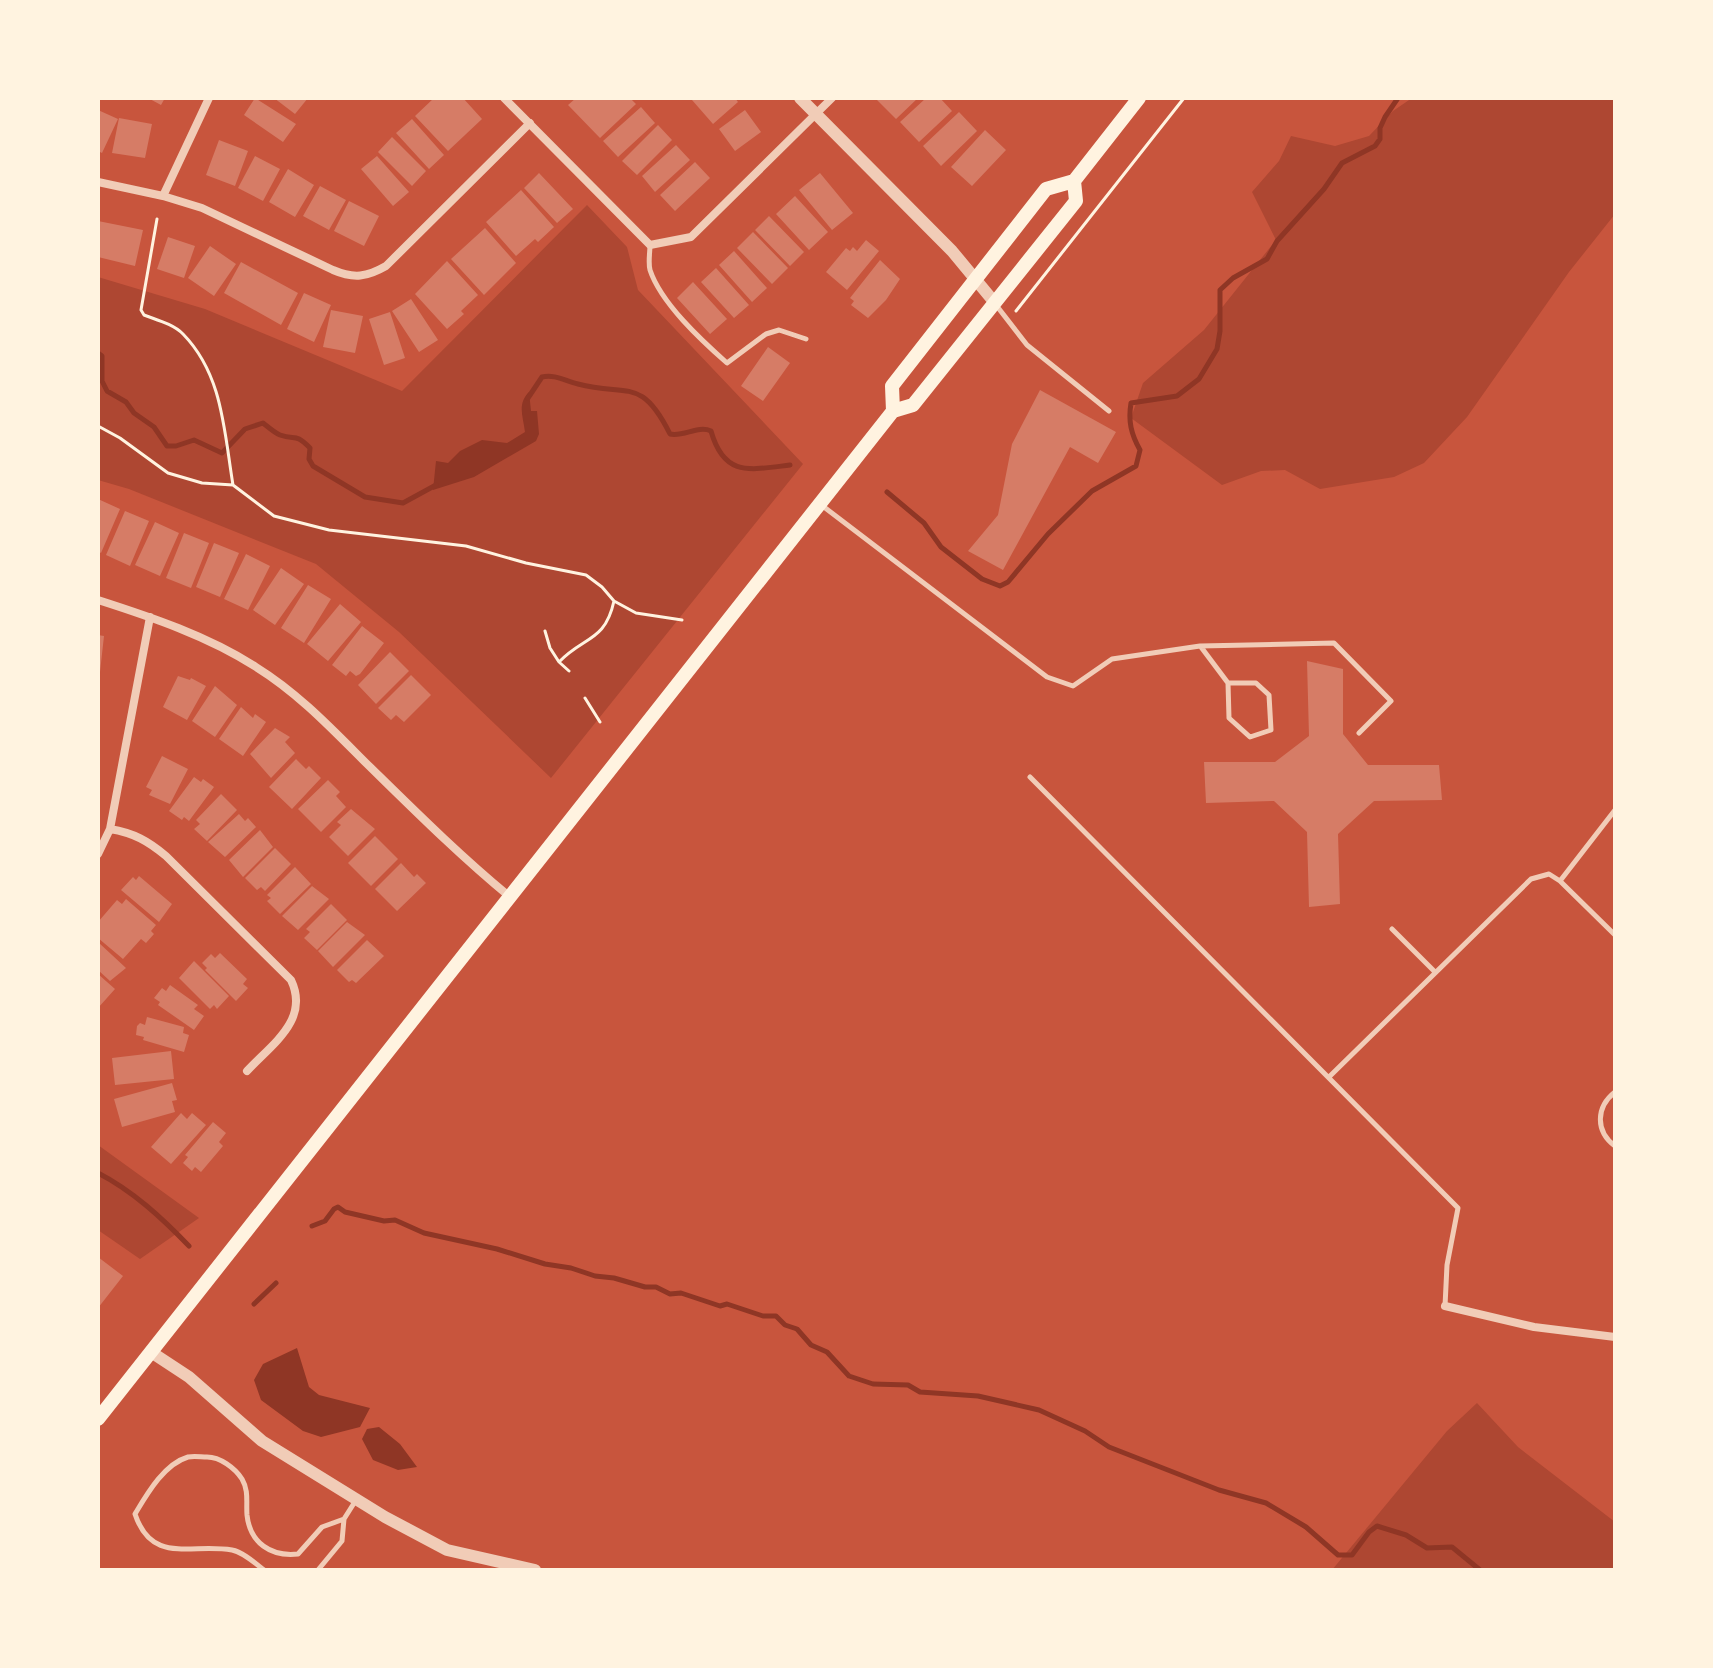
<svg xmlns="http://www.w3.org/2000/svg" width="1713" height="1668" font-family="'PT Sans',sans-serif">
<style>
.green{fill:#ae4732}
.water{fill:#8f3625}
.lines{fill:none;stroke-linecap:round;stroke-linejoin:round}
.stream{stroke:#8f3625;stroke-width:5}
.building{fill:#d67c66}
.path{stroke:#fff3e0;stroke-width:3}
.service{stroke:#f1ccb7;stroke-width:5}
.minor{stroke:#f1ccb7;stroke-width:8}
.tertiary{stroke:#f1ccb7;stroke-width:12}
.secondary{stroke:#fff3e0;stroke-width:14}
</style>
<rect width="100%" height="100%" fill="#c8553d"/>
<path class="green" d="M1412,98H1615V214L1569,272L1467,417L1424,463L1394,477L1320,489L1285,470L1261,471L1222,485L1131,418L1143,383L1204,330L1276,240L1252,192L1279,161L1291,136L1335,146L1369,136L1393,111Z
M587,205L627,247L638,290L803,464L551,778L399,632L316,564L129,489L98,480V277L205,309L402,391Z
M98,1145L199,1218L140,1259L98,1230Z
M1477,1403L1518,1447L1615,1522V1570H1332L1447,1431Z"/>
<path class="water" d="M529,392L531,411H537L539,434L536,441L474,477L433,490L436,461L448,463L460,451L482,440L507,443L525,432C523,416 517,404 529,392Z
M297,1348L309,1387L319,1395L370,1408L360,1427L321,1437L303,1431L261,1400L254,1380L263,1364Z
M379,1427L400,1444L417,1467L398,1470L373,1460L362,1439L367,1429Z"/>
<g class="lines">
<path class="stream" d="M98,353L102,356V381L107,391L126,402L134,413L154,427L167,446H176L194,440L222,453L245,429L263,423C268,427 275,433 280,435C296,441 294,432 310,448L309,459L313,466L365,497L403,503L436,485
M528,398L542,377C555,374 565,381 578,384C628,397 641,376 670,434C684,437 698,425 711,431C724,477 749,470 790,465
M887,492L924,523L941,547L982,579L1000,586L1008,582L1048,534L1092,491L1136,466L1140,450C1131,434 1128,421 1131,403L1177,396L1199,379L1217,349L1220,331V290L1233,278L1267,259L1277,241L1324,189L1342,163L1375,146L1380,139V128L1385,117L1398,98
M98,1173C133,1191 162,1218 189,1246
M312,1226L325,1221L334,1209L338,1207L345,1212L384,1221L395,1220L424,1233L497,1249L545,1264L571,1268L595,1276L614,1278L645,1287H656L670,1294L681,1293L720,1306L727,1304L763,1316H776L785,1325L797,1329L811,1345L827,1352L849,1376L873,1384L908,1385L920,1392L978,1396L1039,1410L1085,1431L1109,1447L1219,1490L1266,1503L1306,1527L1338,1555H1352L1369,1532L1377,1526L1406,1535L1427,1548L1452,1547L1480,1570
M254,1304L276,1283"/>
</g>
<path class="building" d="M148,98H165L161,105Z
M255,98L296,124L283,142L244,115Z
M274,98H308L295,114Z
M434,98H463L482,119L448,151L415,116Z
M576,98H630L636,104L600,138L568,105Z
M694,98H735L738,102L713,124L692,100Z
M879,98H918L896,119L877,100Z
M926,98H940L952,111L919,142L900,122Z
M641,107L655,123L618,157L603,141Z
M98,110L118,119L102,153L98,151Z
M745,110L761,132L735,151L719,129Z
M959,112L977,131L941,166L923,146Z
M119,118L152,124L145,158L112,153Z
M412,119L444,155L429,169L396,133Z
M658,125L672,140L637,175L622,161Z
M985,130L1006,150L972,186L951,167Z
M392,137L426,171L412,186L378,152Z
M219,140L248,151L235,186L206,175Z
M676,145L690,160L655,192L642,176Z
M255,156L280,169L263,201L238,188Z
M377,156L409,192L393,206L361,169Z
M695,162L710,178L675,211L660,195Z
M288,169L314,185L295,217L269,202Z
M539,173L573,209L557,223L524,188Z
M820,173L853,213L832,230L799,190Z
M320,186L346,200L329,230L303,216Z
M521,190L554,227L538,242L535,239L516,256L486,222Z
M795,196L828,232L809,250L776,214Z
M349,201L379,216L364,246L334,231Z
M769,216L804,252L790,266L755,230Z
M98,221L143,230L135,266L98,257Z
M485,228L516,263L484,295L451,259Z
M753,232L788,268L772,284L737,248Z
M168,237L195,246L184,278L157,269Z
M866,240L879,251L847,290L826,272L846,248L850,251L853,247L857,251Z
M210,246L236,264L214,296L188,278Z
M734,251L767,288L752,302L719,265Z
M880,260L900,279L886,300L868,318L851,305L854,301L850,298Z
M447,261L478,295L461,311L464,314L447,329L415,294Z
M241,262L298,293L281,325L224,293Z
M716,268L749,305L734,318L701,282Z
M693,282L727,319L710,334L677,298Z
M304,293L331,305L314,342L287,329Z
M411,299L438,340L419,352L392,311Z
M331,310L363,316L355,353L323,347Z
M390,312L405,358L384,365L369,319Z
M768,347L790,363L763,401L741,386Z
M1040,390L1116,432L1098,463L1070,447L1003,570L968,551L998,515L1012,444Z
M98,499L120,509L101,553L98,551Z
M125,511L149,521L130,566L106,555Z
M155,522L179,533L160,576L135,565Z
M184,533L209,543L191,588L166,578Z
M214,543L239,553L220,597L196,587Z
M246,554L270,566L248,610L224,599Z
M281,568L304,584L275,625L253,610Z
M308,585L331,599L304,643L281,628Z
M340,604L361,622L328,661L307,644Z
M362,626L384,643L360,674L356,676L350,671L346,676L332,665Z
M98,635L104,636L100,672H98Z
M390,652L409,671L376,704L358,685Z
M1307,661L1343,669V734L1368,765H1439L1442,800L1374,801L1338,834L1340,904L1309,907L1307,832L1274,801L1206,803L1204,762H1275L1309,736Z
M411,675L431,695L404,722L396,715L391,720L378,708Z
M178,676L190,680L191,678L206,686L187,720L163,707Z
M215,686L237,705L215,737L192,721Z
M241,707L253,718L255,714L266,722L243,756L219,739Z
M275,728L290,737L285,742L295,753L271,778L250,754Z
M162,756L188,769L170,804L149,795L152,790L146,787Z
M296,759L306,769L309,766L321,778L292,809L269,787Z
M194,777L201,782L203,779L214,787L189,821L184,817L182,820L169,811Z
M328,780L340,792L336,796L346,807L321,832L298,809Z
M221,794L237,810L207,841L194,829L200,824L196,820Z
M351,809L375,829L348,856L329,837L341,825L337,822Z
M239,814L245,821L248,818L256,827L225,857L208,842Z
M260,830L273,847L243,877L229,860Z
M375,836L398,859L371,886L348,863Z
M275,848L291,864L265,891L261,887L257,890L245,878Z
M401,863L414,877L417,874L426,883L397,911L375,889Z
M295,867L311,884L280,914L267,901L271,898L267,895Z
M139,876L172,904L159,922L121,890L133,877L136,880Z
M312,886L329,899L298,930L282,916Z
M126,899L156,925L151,931L154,934L146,943L141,939L123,959L98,938V922L117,900L122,904Z
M331,904L347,920L317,950L304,938L310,932L306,929Z
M347,922L365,935L333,967L318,951Z
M367,940L384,956L356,983L352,980L349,982L337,970Z
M98,942L126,968L110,981L98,970Z
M220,953L247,979L243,984L248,988L236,1001L205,970L207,968L202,963L211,954L215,958Z
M194,961L229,996L217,1009L214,1005L210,1009L179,978Z
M98,974L115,989L98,1008Z
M170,985L198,1005L194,1009L204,1016L194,1030L158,1005L160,1002L154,998L162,988L166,991Z
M147,1017L184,1027L183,1033L189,1035L184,1052L143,1040L144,1037L136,1035L137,1026L140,1023L145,1025Z
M171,1051L174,1079L115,1085L112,1058Z
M172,1083L177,1100L172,1101L175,1112L122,1127L114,1099Z
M181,1113L187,1119L192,1113L206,1125L171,1164L151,1147Z
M213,1122L226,1133L219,1142L223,1146L201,1172L195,1167L192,1171L183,1163L188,1157L185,1155Z
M98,1257L123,1276L98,1308Z"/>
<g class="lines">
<path class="path" d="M157,219L141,310L144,315C157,320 173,324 183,334C223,375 224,431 233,485
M1016,311L1184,98
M98,426L120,438L168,473L202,483L233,485L274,516L329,530L466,546L526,563L586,575L602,587L614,601L636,613L682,620
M545,631L550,648L559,662
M569,671L559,662C584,636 605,642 614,601
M585,698L600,722"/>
<path class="service" d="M650,245C650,253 648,262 650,270C661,303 701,340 727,363L766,334L779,330L806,339
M996,305L1027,345L1109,411
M820,504L1047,677L1073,686L1112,659L1200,646L1334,643L1391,701L1359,733
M1201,647L1228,683L1229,718L1250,737L1271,730L1269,695L1256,683H1228
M1030,777L1458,1208L1447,1265L1445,1306
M1560,881L1615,810
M1392,929L1435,972
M1329,1077L1531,879L1549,874L1560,881L1615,935
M1615,1092C1596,1107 1595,1131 1615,1146
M264,1570C255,1563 243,1552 232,1550C191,1543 152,1565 135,1514C147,1494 164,1464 188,1457C194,1456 201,1457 207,1457C220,1457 235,1468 242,1479C249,1491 246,1502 247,1515C250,1543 271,1557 298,1554L322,1527L344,1519
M318,1570L342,1541L344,1519L356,1500"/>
<path class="minor" d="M504,98L650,245L691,237L832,98
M98,182L163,196L202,208L333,270C354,279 367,277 386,266L530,123
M163,196L209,98
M98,600C151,617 208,636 256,667C298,693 331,728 366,763C413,809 459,855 510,897
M110,829C134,833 148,841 166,856L291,980C310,1020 272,1044 247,1071
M98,854L110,829L150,617
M1445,1306L1534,1327L1615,1337"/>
<path class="tertiary" d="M800,98L952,251L995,303
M151,1352L189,1377L262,1441L385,1517L447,1550L535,1570"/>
<path class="secondary" d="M893,411L892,386L1046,189L1074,181L1139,98
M98,1419L893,411L913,405L1076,201L1074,181"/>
</g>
<rect width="1713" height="1668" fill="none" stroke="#fff3e0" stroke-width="200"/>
</svg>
